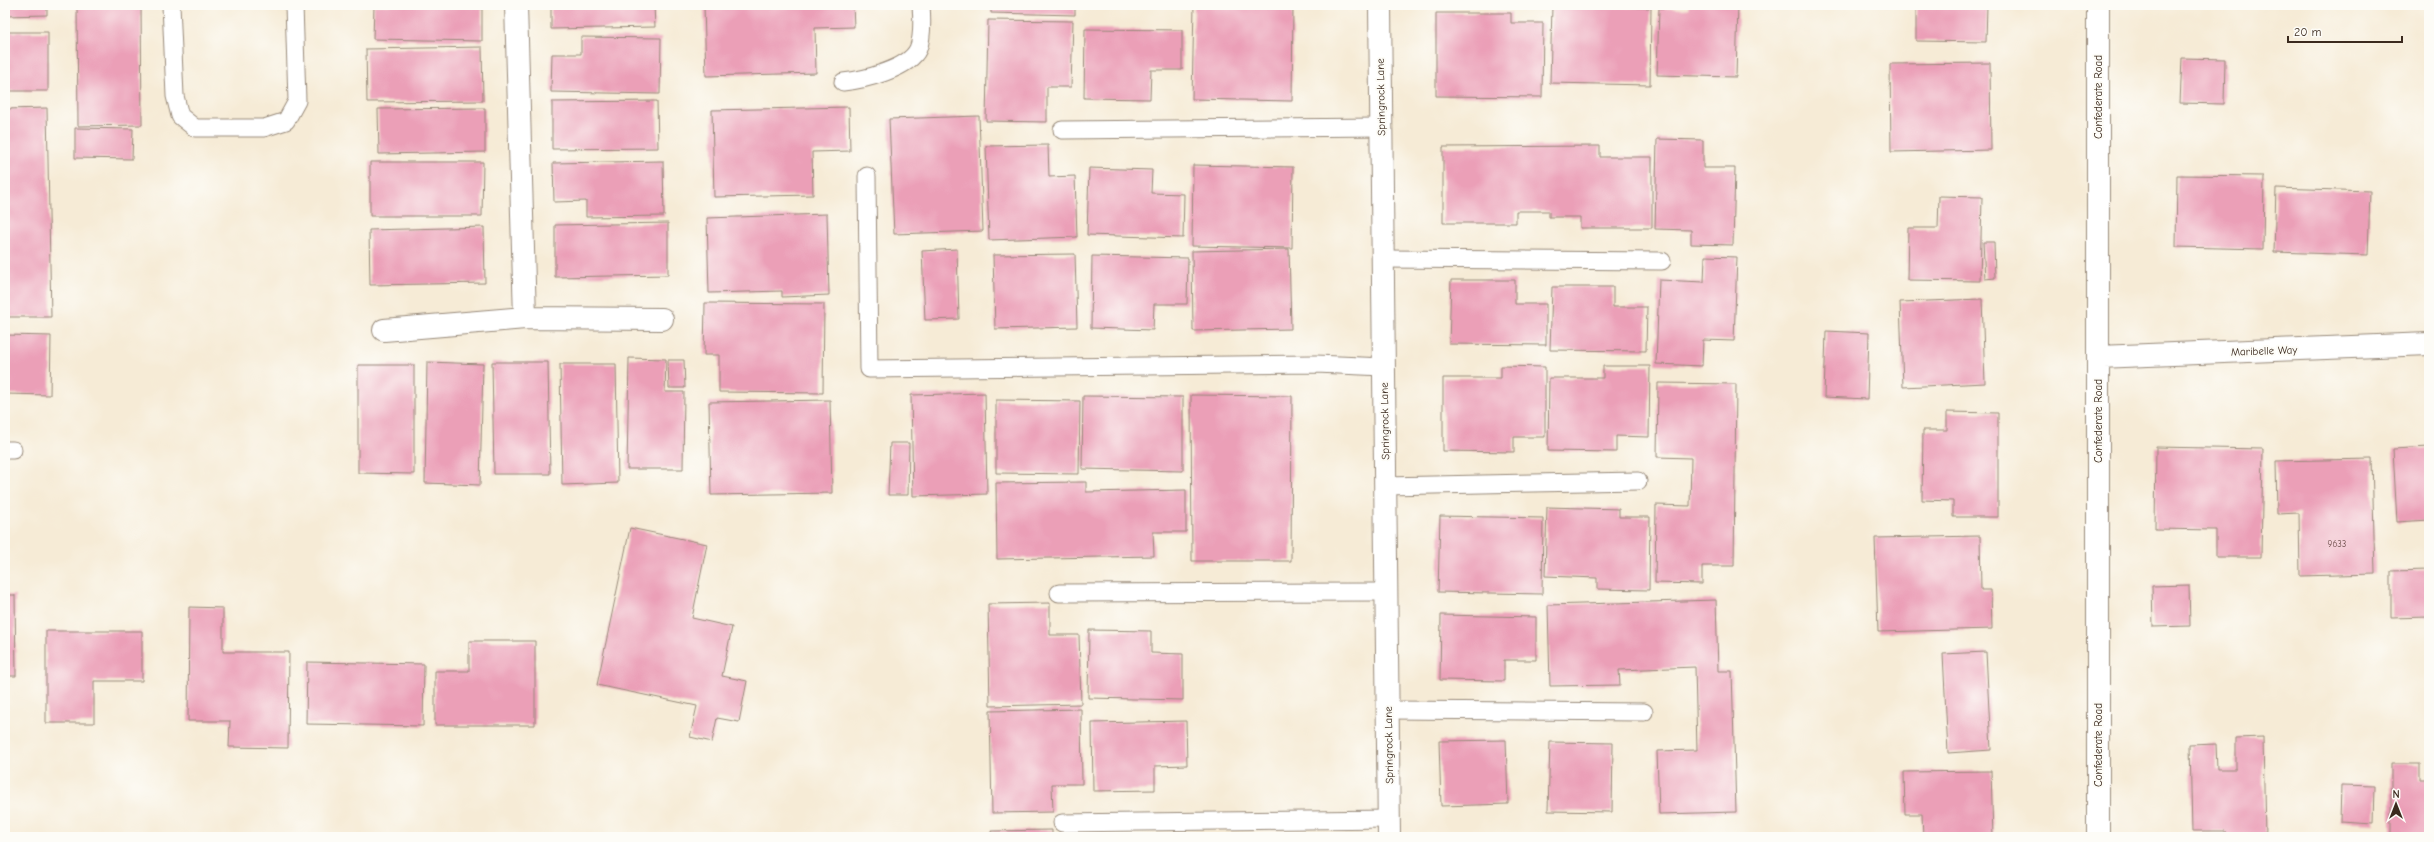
<svg xmlns="http://www.w3.org/2000/svg" width="2434" height="842" font-family="'Comic Neue',sans-serif">
<style>
.building{fill:#eb9fb7}
.lines{fill:none;stroke-linecap:round;stroke-linejoin:round}
.lane-casing{stroke:#988a7a;stroke-width:19}
.street-casing{stroke:#988a7a;stroke-width:24}
.lane{stroke:#fff;stroke-width:17}
.street{stroke:#fff;stroke-width:22}
.labels{text-anchor:middle;dominant-baseline:central;stroke-width:4;stroke-linejoin:round;paint-order:stroke}
.number-label{font-size:9px;fill:#674744}
.street-label{font-size:11px;fill:#3b2a1e;stroke:#fdfcf7}
</style>
<rect width="100%" height="100%" fill="#fdfcf7"/>
<filter id="ink" filterUnits="userSpaceOnUse"><feTurbulence type="fractalNoise" baseFrequency=".025" numOctaves="2"/><feDisplacementMap in="SourceGraphic" scale="8" xChannelSelector="R" yChannelSelector="G"/><feConvolveMatrix kernelMatrix="1 2 1 2 8 2 1 2 1" color-interpolation-filters="sRGB"/></filter>
<filter id="wash" filterUnits="userSpaceOnUse"><feTurbulence type="fractalNoise" baseFrequency=".012" numOctaves="4" result="noise"/><feDisplacementMap in="SourceGraphic" scale="16" xChannelSelector="R" yChannelSelector="G"/><feGaussianBlur stdDeviation="0.9" result="paint"/><feColorMatrix in="noise" values="0 0 0 0 0 0 0 0 0 0 0 0 0 0 0 0 0 1.4 0 .05"/><feComposite in="paint" operator="in"/></filter>
<g filter="url(#wash)">
<rect width="100%" height="100%" fill="#f6ebd6"/>
<g id="blocks">
<path class="building" d="M5,5H47V15L5,16Z
M77,5H141L142,125L78,126Z
M374,5H482V41L373,39Z
M551,5H654L655,27L551,29Z
M704,5H853L854,27L815,28L816,73L706,76Z
M991,5H1075V15L991,13Z
M1194,5H1293L1292,101L1192,99Z
M1689,5H1738L1736,77L1657,75L1659,8L1688,9Z
M1881,5H1987L1986,42L1916,41V7Z
M1552,6L1651,8L1650,85L1550,83Z
M1436,13H1511V23H1543L1542,97L1436,96Z
M988,20L1073,21L1071,87H1047V122L986,121Z
M1085,29L1182,30V70H1151L1150,99L1084,98Z
M5,32H48V91H5Z
M581,37L661,38L660,94L551,92L552,54H581Z
M482,47L483,101L367,102L366,49Z
M2182,58L2225,59L2224,104L2180,103Z
M1990,63L1991,150L1891,152L1890,64Z
M657,101L658,148L552,149V102Z
M849,107L850,151L812,152L813,195L714,197L712,110Z
M47,108L51,317H5V109Z
M485,108V152L379,154L378,109Z
M979,116L983,231L894,234L889,119Z
M75,128L133,129L132,159L75,158Z
M1657,139L1703,140V168H1735L1733,245L1691,244V230L1655,229Z
M1048,145L1049,177L1075,176L1077,237L989,240L986,146Z
M1600,146V157H1652V228H1580V217H1549V211H1516V223H1443V147Z
M663,161L664,216L586,217V201L554,202L553,163Z
M370,162H483L482,216H370Z
M1193,165L1293,167L1292,248L1192,246Z
M1089,168L1152,170L1151,193L1184,194L1183,238L1087,235Z
M2177,175L2264,176L2263,249L2176,247Z
M2276,188L2370,191L2368,255L2274,252Z
M1939,196L1982,197L1980,281L1907,280L1908,228H1938Z
M827,214L829,295L782,297V291L709,293L707,218Z
M668,223V275L555,277V225Z
M484,227L485,283L370,285L369,230Z
M1983,242H1994L1995,278L1985,279Z
M957,249L959,319L925,320L922,251Z
M1289,249L1291,329L1193,331L1192,251Z
M1075,254L1077,327L995,329L993,255Z
M1092,256L1188,258L1187,304H1154L1153,330L1091,328Z
M1705,256L1737,257L1734,341L1703,340L1702,366L1656,364L1659,280L1704,282Z
M1451,280H1515V304H1546V345L1449,344Z
M1552,287H1613V307H1647L1646,351L1550,350Z
M1982,299L1985,383L1903,387L1900,302Z
M705,303L824,304L823,393L719,392V355H704Z
M1826,331L1869,333L1867,399L1824,397Z
M5,335L51,336L50,395L5,394Z
M629,358L666,359L665,392H684L683,469H627Z
M668,360H684L685,388H669Z
M427,362L483,364L480,485L425,483Z
M492,362H548L550,474H494Z
M560,364H616L618,483L562,485Z
M358,365H414V474L358,473Z
M1501,366L1545,367V437H1514V452L1443,451V378H1501Z
M1603,366H1650L1649,437L1616,436V452L1548,451L1549,378H1603Z
M1658,383L1736,384L1734,566H1702V584L1655,583L1656,505L1690,506L1691,458L1657,457Z
M985,393L987,494L913,496L911,395Z
M1191,395L1292,396L1291,561H1192Z
M1083,396L1183,397V471L1082,469Z
M830,400L832,493L711,495L709,402Z
M996,400L1080,401L1079,474L996,473Z
M1947,412L1998,413V517H1953V501L1922,500L1923,430H1947Z
M890,443H909L908,495H888Z
M2156,447L2263,449L2261,557H2216V530L2155,529Z
M2429,447V520L2397,522L2393,449Z
M2372,459L2375,574L2300,576L2299,513L2277,514L2276,461Z
M1086,482V492L1186,490V532H1153L1154,556L997,559L996,483Z
M1547,507L1619,509V517H1650L1649,590L1597,589V578L1545,576Z
M1440,516L1543,518L1542,594L1438,592Z
M630,528L707,544L692,618L732,627L722,676L747,681L739,722L717,718L712,742L690,737L697,706L597,685Z
M1980,536L1981,590H1991L1992,629L1878,632L1875,538Z
M2429,570V617L2391,618V571Z
M2189,585L2190,626L2153,627L2152,586Z
M5,595H15L16,676H5Z
M1716,600L1718,671H1732L1736,812L1659,814L1657,751L1697,750L1695,667L1619,670L1620,685L1550,686L1548,605Z
M1050,603V635H1079L1081,704L990,706L988,604Z
M189,607L223,608V652H289L288,748L229,747L230,721H188Z
M1441,615L1536,617V660H1504V681L1440,680Z
M1089,630L1151,631V653L1183,654V700L1088,698Z
M46,631H142V681H94V723H46Z
M469,641H535V725H435V671H469Z
M1986,652L1991,750L1948,753L1943,654Z
M307,662L424,664L423,726L306,724Z
M1081,709L1082,784H1052L1053,812L992,813L990,711Z
M1186,721L1187,765L1155,766V790L1093,791L1092,723Z
M2263,737L2265,837H2226L2225,831H2192L2190,745L2216,744L2217,769H2236V738Z
M1506,740L1508,804L1441,806L1439,741Z
M1550,742L1613,743L1612,812L1548,811Z
M2391,764H2420V780H2429V837H2391Z
M1991,771L1993,837H1923L1922,814H1905L1904,772Z
M2341,785L2375,786L2374,824L2340,822Z
M1052,830V837H992L991,831Z"/>
</g>
</g>
<g filter="url(#ink)">
<use href="#blocks" fill-opacity="0" stroke="#988a7a" stroke-width="1"/>
<g class="lines">
<defs>
<path id="lane" d="M171,5L175,96L180,116L195,128H264L286,121L297,101L294,5
M843,82C863,80 909,69 918,49C923,37 922,18 921,5
M1062,130L1382,127
M867,176L869,369L1316,364L1384,367
M1383,259L1662,261
M5,450H13
M1385,486L1638,481
M1059,593L1387,592
M1388,710L1644,712
M1062,823L1389,819"/>
<path id="street" d="M516,5L525,318
M1380,5L1389,837
M2098,5V837
M384,330L525,318L662,319
M2098,357L2429,344"/>
</defs>
<use href="#lane" class="lane-casing"/>
<use href="#street" class="street-casing"/>
<use href="#lane" class="lane"/>
<use href="#street" class="street"/>
</g>
</g>
<g class="labels">
<g class="number-label">
<text x="2337" y="544">9633</text>
</g>
<g class="street-label">
<text transform="translate(1381 97) rotate(-91)">Springrock Lane</text>
<text transform="translate(2098 97) rotate(-90)">Confederate Road</text>
<text transform="translate(2264 351) rotate(-2)">Maribelle Way</text>
<text transform="translate(1385 421) rotate(-91)">Springrock Lane</text>
<text transform="translate(2098 421) rotate(-90)">Confederate Road</text>
<text transform="translate(1389 745) rotate(-91)">Springrock Lane</text>
<text transform="translate(2098 745) rotate(-90)">Confederate Road</text>
</g>
</g>
<rect width="2434" height="842" fill="none" stroke="#fdfcf7" stroke-width="20"/>
<g transform="translate(2396 804)" stroke="#fdfcf7" stroke-width="3" paint-order="stroke">
<path d="M0-3L7 15L0 10L-7 15Z" fill="#3b2a1e"/>
<text y="-6" font-size="11" font-weight="bold" text-anchor="middle" fill="#3b2a1e">N</text>
</g>
<path d="M2288 36v6h114v-6" fill="none" stroke="#3b2a1e" stroke-width="2"/>
<text x="2294" y="36" font-size="12" fill="#3b2a1e" stroke="#fdfcf7" stroke-width="3" paint-order="stroke">20 m</text>
</svg>
